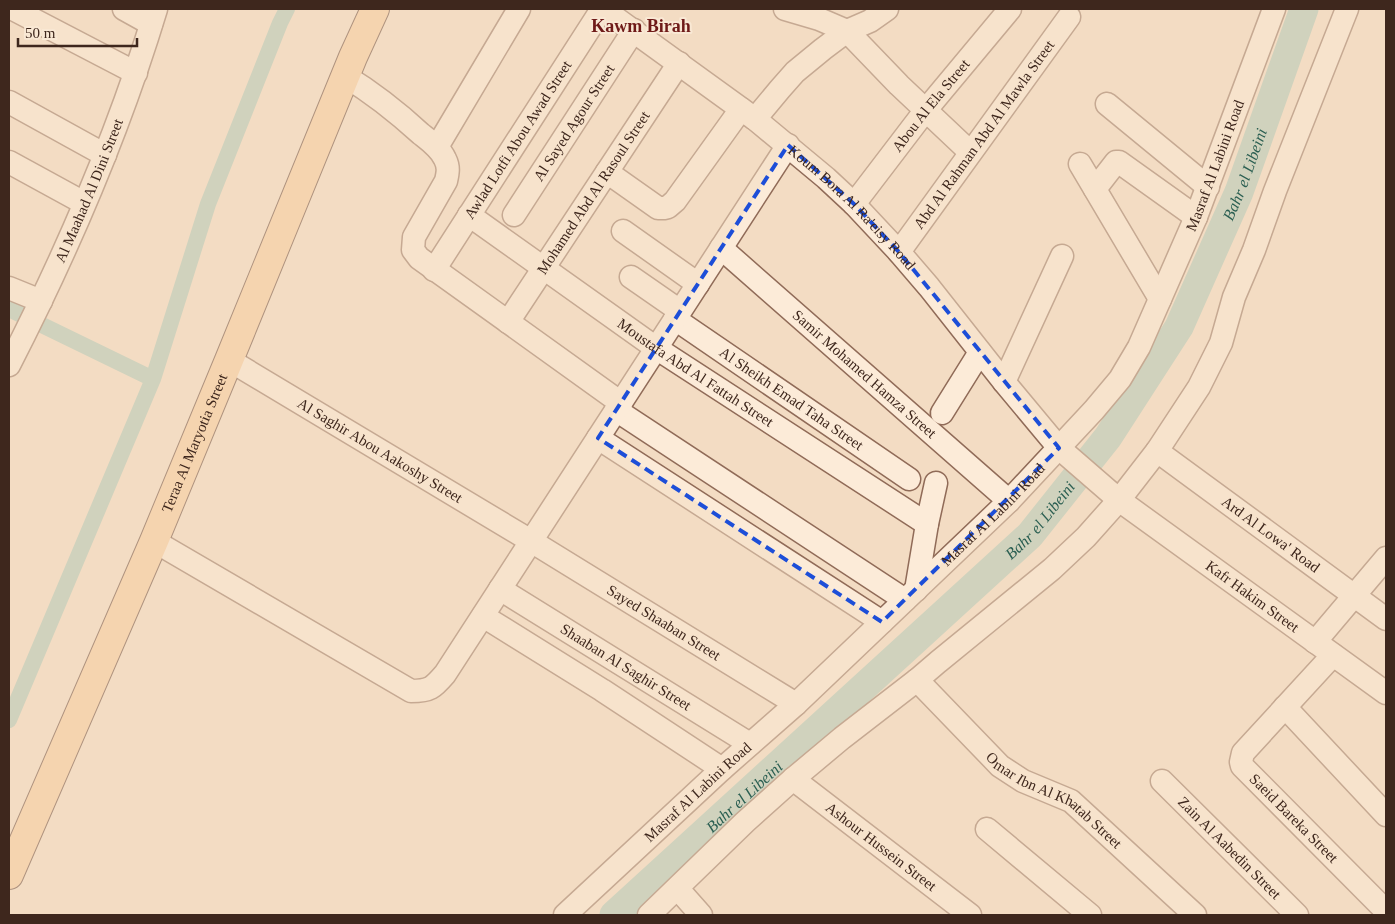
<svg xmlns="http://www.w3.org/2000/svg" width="1395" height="924" font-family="'Times New Roman',serif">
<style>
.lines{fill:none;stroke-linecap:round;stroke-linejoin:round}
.canal{stroke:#a6c5b6;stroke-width:16}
.river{stroke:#a6c5b6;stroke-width:29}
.minor-casing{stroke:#906b58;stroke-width:25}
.major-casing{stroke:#5d3a2c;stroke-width:30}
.minor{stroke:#fcebd8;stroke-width:22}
.major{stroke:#f9c998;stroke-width:28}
.marked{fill:none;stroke:#1d4ed8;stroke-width:4;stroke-dasharray:10 6;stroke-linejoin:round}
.labels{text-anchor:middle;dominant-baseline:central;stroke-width:4;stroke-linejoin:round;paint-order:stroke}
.street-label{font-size:15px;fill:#3e271d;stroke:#f9e8d4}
.water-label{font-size:16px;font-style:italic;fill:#2b5f52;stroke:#f9e8d4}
.quarter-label{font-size:18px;font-weight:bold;fill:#6f1a18;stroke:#f9e8d4}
</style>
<rect width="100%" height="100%" fill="#f3dcc3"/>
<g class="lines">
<path class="canal" d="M9,309L153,379
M9,720L153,379L208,204L280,23L287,9"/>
<path class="river" id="s1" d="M614,915L1030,535L1108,437L1179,327L1239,192L1304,9"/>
<defs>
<g id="minor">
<path d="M13,9L136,73"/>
<path d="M124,9L151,24"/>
<path id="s2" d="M603,9L755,119L826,178L854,204L899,252L929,287L1004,382L1059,448L1119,500L1386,693"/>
<path d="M785,9L819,19L847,31L899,85L970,152"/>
<path d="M345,76C373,93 397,112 421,134C430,141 440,148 445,159C449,167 448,172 446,181L414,237L413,250L419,258L621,403"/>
<path d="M9,102L105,155"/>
<path d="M1107,104L1208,187"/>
<path d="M755,119L780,89L795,72L823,49L847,31L870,21L887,9"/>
<path d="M437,147L519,9"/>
<path d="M9,162L84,203"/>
<path d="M1080,164L1160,299"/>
<path d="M607,172L658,208H664L668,207L675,201L741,109"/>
<path d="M1095,189L1116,162H1119L1196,217"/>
<path id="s3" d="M854,204L925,111L1010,9"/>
<path id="s4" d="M469,215L656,348L927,524"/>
<path id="s5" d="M514,215L634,30"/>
<path d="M623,231L698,284"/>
<path id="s6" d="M721,248L1009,501"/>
<path id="s7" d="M899,252L1069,17"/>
<path id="s8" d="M434,270L602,9"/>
<path d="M631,277L680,311"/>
<path d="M9,288L41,301"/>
<path id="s9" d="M675,319L909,479"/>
<path id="s10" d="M508,322L679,63"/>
<path id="s11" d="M229,360L531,541L796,704"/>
<path id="s12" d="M9,365C67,252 119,131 156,9"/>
<path d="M1004,382L1062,256"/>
<path d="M616,410L905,600"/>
<path d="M942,413L980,352"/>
<path d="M598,438L882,622"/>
<path id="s13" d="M1157,451L1386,619"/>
<path d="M154,541L411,691C430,691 433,688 445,674L788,145"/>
<path id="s14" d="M500,589L750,744"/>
<path d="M916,590L927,524L936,483"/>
<path d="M483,616L602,690L722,769"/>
<path d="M1315,642L1386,558"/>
<path id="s15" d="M1333,655L1243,753L1241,762L1242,766L1386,911"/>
<path id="s16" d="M917,680L1000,766L1023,781L1071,801L1195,915"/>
<path d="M1285,707L1386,815"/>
<path id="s17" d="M793,779L970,915"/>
<path id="s18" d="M1162,781L1297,915"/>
<path d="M987,829L1090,915"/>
<path d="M678,889L701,915"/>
<path id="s19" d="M565,915L722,769L796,704L1009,501L1094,410L1120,379L1139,347L1196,217L1274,9"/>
<path d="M649,915L745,822L793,779L842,738L917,680L938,662L1052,569L1086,537L1119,500L1157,451L1199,387L1221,343L1234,297L1254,250L1275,191L1347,9"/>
</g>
<g id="major">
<path id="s20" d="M9,875L154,541L229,360L353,57L375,9"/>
</g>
</defs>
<use href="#minor" class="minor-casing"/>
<use href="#major" class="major-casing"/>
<use href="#minor" class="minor"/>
<use href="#major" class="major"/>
</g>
<path d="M0 0H1395V924H0ZM788,145L854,204L899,252L1059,448L882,622L598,438Z" fill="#f3dcc3" fill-opacity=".55" fill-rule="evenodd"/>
<path class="marked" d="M788,145L854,204L899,252L1059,448L882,622L598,438Z"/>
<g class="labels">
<g class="street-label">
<text stroke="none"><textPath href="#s3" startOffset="125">Abou Al Ela Street</textPath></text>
<text stroke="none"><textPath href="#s5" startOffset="110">Al Sayed Agour Street</textPath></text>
<text stroke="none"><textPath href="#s7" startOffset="145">Abd Al Rahman Abd Al Mawla Street</textPath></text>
<text stroke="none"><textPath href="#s8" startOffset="155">Awlad Lotfi Abou Awad Street</textPath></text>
<text stroke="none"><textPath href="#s19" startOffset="1006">Masraf Al Labini Road</textPath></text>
<text stroke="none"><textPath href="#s12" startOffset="192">Al Maahad Al Dini Street</textPath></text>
<text stroke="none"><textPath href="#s10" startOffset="155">Mohamed Abd Al Rasoul Street</textPath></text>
<text stroke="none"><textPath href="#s2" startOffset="319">Koum Bora Al Ra'eisy Road</textPath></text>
<text stroke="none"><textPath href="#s4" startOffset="276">Moustafa Abd Al Fattah Street</textPath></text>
<text stroke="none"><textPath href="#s6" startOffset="191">Samir Mohamed Hamza Street</textPath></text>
<text stroke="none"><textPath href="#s9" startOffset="141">Al Sheikh Emad Taha Street</textPath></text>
<text stroke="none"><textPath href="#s20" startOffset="470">Teraa Al Maryotia Street</textPath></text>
<text stroke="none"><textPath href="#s11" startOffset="176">Al Saghir Abou Aakoshy Street</textPath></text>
<text stroke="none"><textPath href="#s19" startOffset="586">Masraf Al Labini Road</textPath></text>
<text stroke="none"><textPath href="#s13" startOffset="141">Ard Al Lowa' Road</textPath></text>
<text stroke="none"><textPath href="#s2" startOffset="881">Kafr Hakim Street</textPath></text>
<text stroke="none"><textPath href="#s11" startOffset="508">Sayed Shaaban Street</textPath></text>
<text stroke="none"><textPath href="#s14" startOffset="148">Shaaban Al Saghir Street</textPath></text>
<text stroke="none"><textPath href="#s19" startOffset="181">Masraf Al Labini Road</textPath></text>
<text stroke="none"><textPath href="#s16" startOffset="184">Omar Ibn Al Khatab Street</textPath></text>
<text stroke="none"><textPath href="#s15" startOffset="220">Saeid Bareka Street</textPath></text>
<text stroke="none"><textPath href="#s17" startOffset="111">Ashour Hussein Street</textPath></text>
<text stroke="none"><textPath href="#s18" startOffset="95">Zain Al Aabedin Street</textPath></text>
</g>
<g class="water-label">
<text stroke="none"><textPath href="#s1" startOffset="986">Bahr el Libeini</textPath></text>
<text stroke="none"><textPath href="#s1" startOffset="581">Bahr el Libeini</textPath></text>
<text stroke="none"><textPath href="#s1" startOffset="176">Bahr el Libeini</textPath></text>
</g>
<g class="quarter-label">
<text x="641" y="26">Kawm Birah</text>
</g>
</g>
<rect width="1395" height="924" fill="none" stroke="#3e271d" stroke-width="20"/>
<path d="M18 38v8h119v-8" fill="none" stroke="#3e271d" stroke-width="2.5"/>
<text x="25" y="38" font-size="15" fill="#3e271d" stroke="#f9e8d4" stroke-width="4" paint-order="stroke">50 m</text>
</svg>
